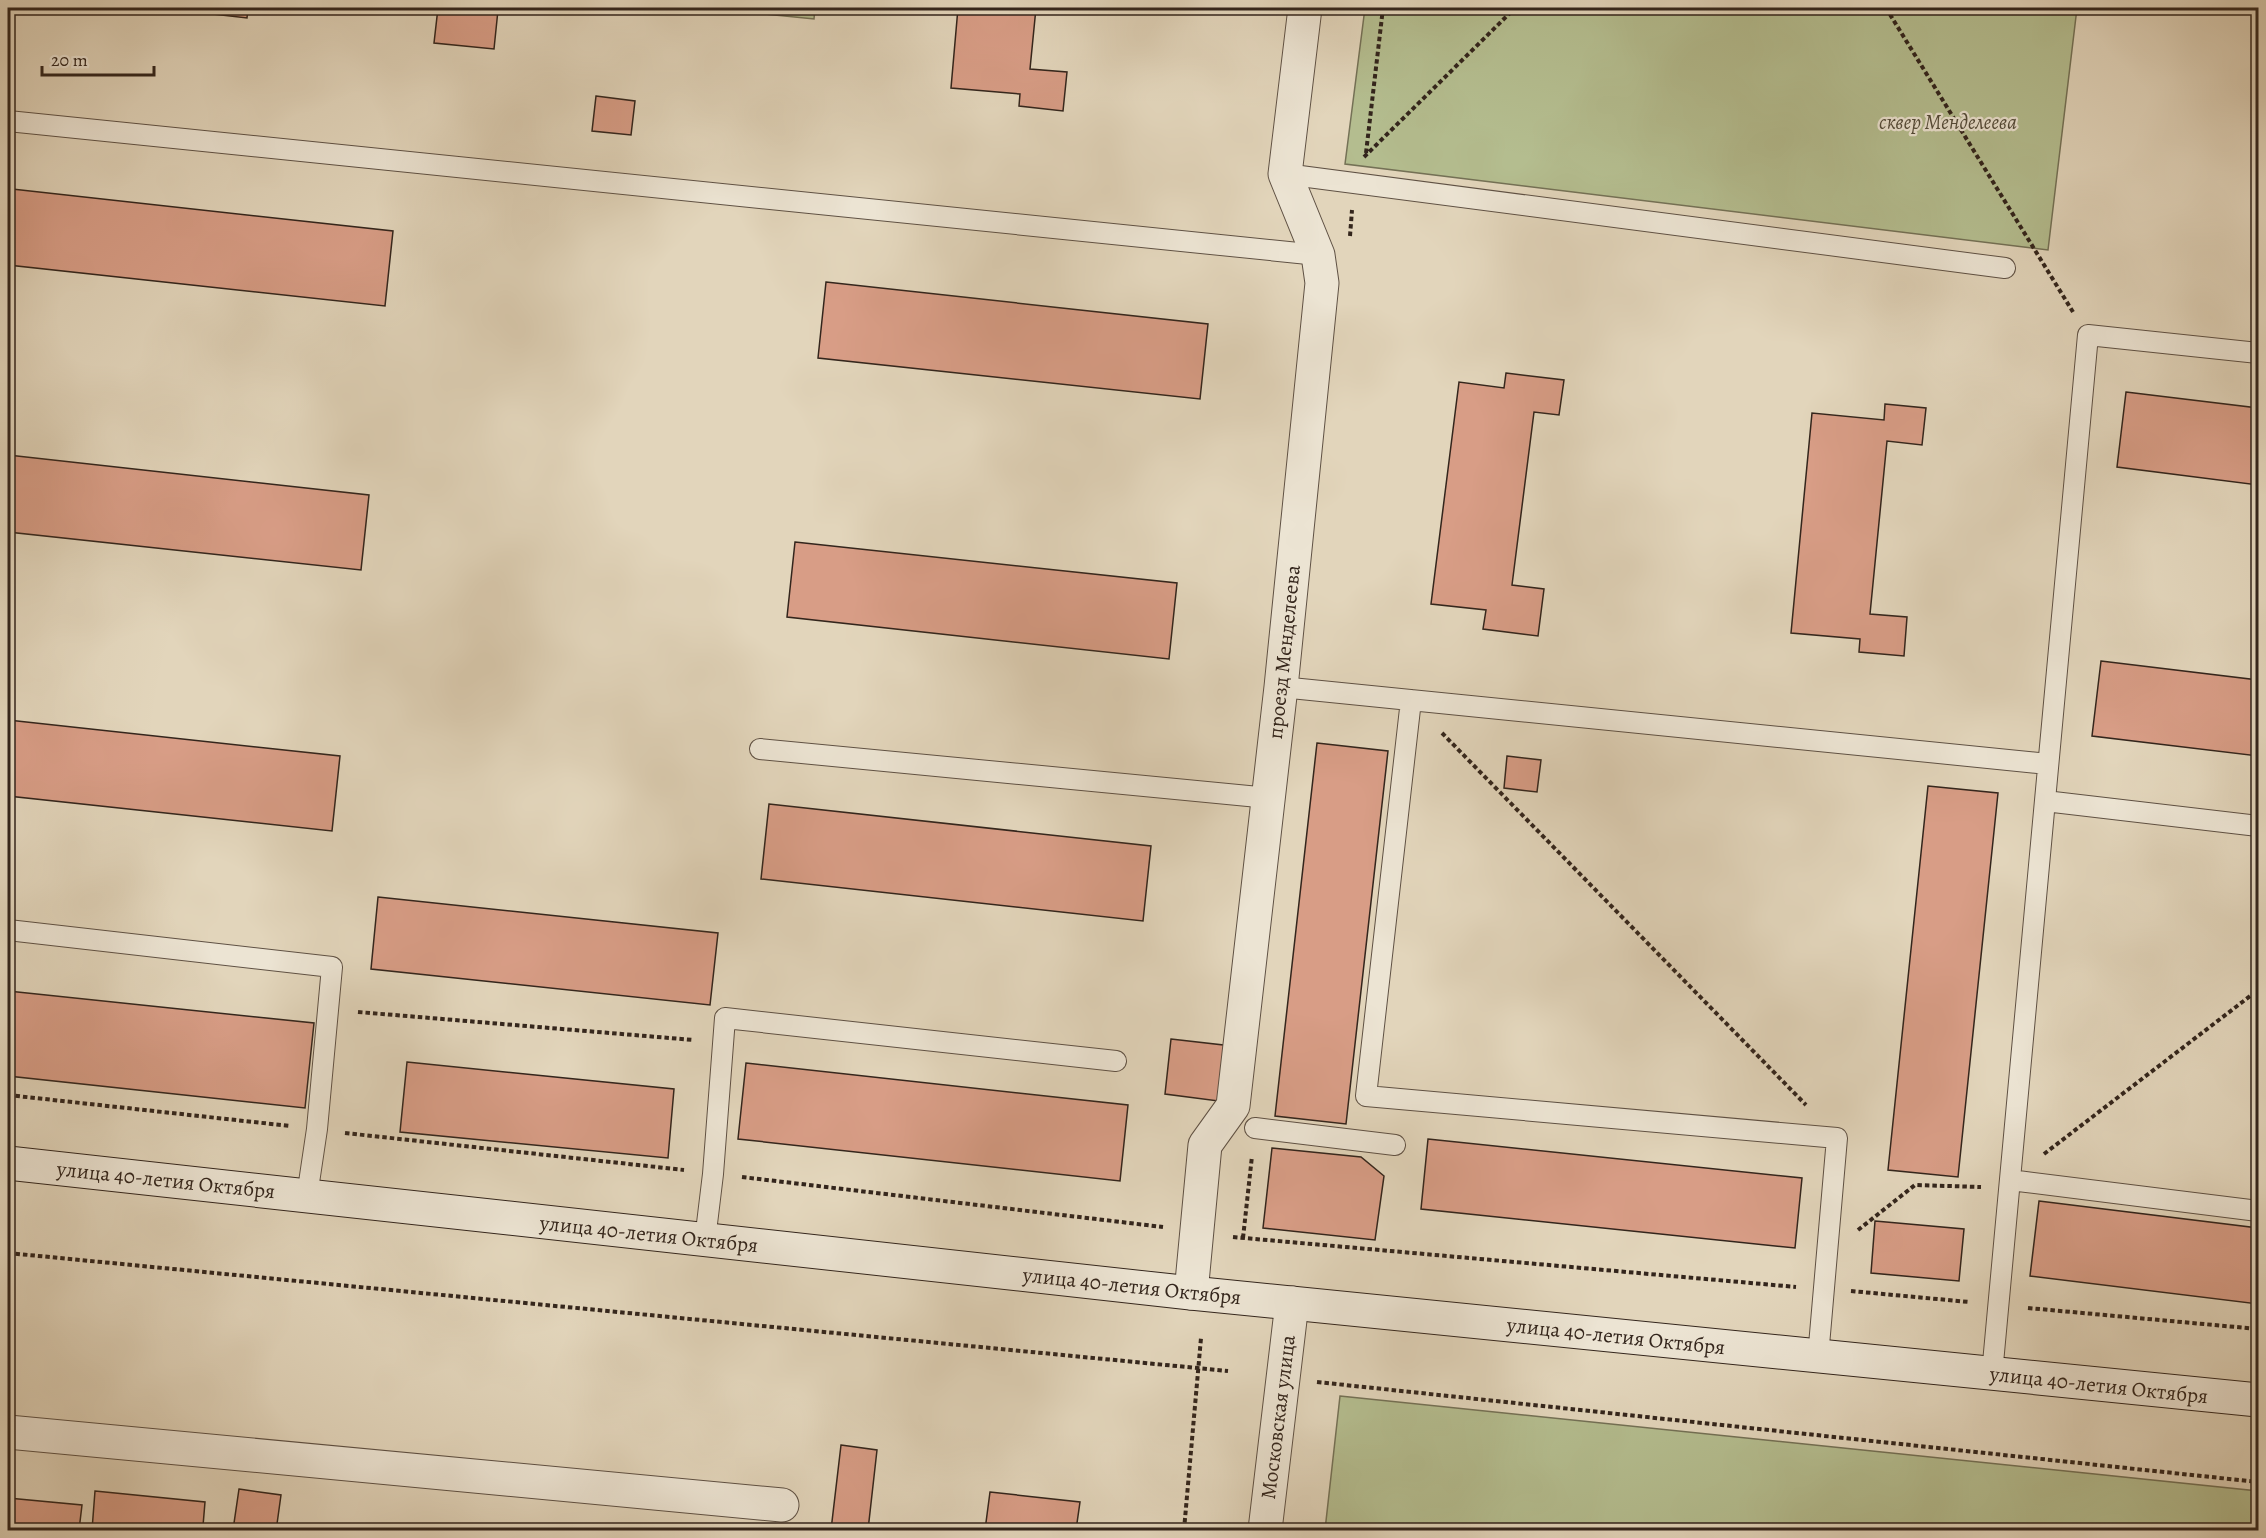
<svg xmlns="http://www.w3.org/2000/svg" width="2266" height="1538" font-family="Alegreya,serif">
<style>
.green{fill:#b4bd8f;stroke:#747156;stroke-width:1.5}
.building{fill:#d89d86;stroke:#33251c;stroke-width:1.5}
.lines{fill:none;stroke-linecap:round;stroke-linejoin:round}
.service-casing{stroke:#5f5144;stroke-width:22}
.minor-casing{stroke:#5f5144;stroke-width:35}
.tertiary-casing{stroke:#5f5144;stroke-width:35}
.secondary-casing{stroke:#33251c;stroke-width:35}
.path{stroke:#33251c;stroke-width:4;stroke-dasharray:4.5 3;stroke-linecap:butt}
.service{stroke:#ece4d3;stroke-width:20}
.minor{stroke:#ece4d3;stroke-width:33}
.tertiary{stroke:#ece4d3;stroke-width:33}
.secondary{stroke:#ece4d3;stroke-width:33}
.labels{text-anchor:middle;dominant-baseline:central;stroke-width:4.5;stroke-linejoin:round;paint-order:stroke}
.park-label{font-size:21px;font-style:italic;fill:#534b39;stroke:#ece4d3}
.street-label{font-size:21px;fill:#33251c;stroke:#ece4d3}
</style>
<rect width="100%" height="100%" fill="#e2d5bb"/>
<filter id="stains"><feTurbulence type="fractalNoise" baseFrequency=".00333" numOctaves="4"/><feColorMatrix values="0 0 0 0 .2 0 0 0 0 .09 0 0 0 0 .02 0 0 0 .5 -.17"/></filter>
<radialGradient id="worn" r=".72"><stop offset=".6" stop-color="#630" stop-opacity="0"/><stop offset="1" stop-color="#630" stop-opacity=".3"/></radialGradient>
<path class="green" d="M703,8H815L814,19Z
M1365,8H2077L2048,250L1345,164Z
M1340,1396L2258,1491V1530H1325Z"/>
<path class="building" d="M187,8H248L247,18L187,11Z
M438,8H494V10H498L494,49L434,43Z
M958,8H1036L1030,69L1067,72L1063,111L1019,106L1020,94L951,88Z
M596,96L635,101L631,135L592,131Z
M12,189L393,231L385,306L8,265V225Z
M826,282L1208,324L1200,399L818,358Z
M1506,373L1564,380L1559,415L1534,412L1512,585L1544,589L1538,636L1483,629L1486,610L1431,604L1459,382L1504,388Z
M2126,392L2258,408V485L2117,467Z
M1885,404L1926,408L1922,445L1887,441L1870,614L1907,617L1904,656L1859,652L1860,639L1791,633L1812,413L1884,420Z
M8,455L369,495L361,570L8,532Z
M795,542L1177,583L1169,659L787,617Z
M2101,661L2258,680V756L2092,736Z
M8,720L340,756L332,831L8,796Z
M1317,743L1388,751L1346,1124L1275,1116Z
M1507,756L1541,760L1537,792L1504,788Z
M1928,786L1998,793L1958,1177L1888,1170Z
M769,804L1151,846L1143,921L761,879Z
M378,897L718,933L710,1005L371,969Z
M8,991L314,1023L305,1108L8,1076Z
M1171,1039L1232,1046L1226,1102L1165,1094Z
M407,1062L674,1089L668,1158L400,1132Z
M746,1063L1128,1105L1120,1181L738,1139Z
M1428,1139L1802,1178L1795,1248L1421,1209Z
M1272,1148L1361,1157L1384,1176L1375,1240L1263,1228Z
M2039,1201L2258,1228V1304L2030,1276Z
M1875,1221L1964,1229L1959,1281L1871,1273Z
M841,1445L877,1450L868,1530H831Z
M239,1489L281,1495L277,1524L297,1527L296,1530H233Z
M95,1491L205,1502L203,1526L219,1528V1530H92Z
M990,1492L1080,1502L1076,1530H985Z
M8,1498L82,1505L79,1530H8Z"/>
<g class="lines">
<defs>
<path id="service" d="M8,121L1318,255
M1285,174L2005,268
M1281,687L2048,764
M1411,700L1366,1096L1837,1138L1818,1357
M760,749L1269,798
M2045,801L2258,826
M8,930L332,967L317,1129L307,1196
M1255,1128L1395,1145
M2010,1180L2258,1211
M705,1240L713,1174L725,1018L1116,1061
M1992,1374L2088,335L2258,353"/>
<path id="minor" d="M1191,1293L1205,1145L1233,1106L1281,687L1322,283L1318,255L1285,174L1305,8
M8,1432L782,1505"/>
<path id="tertiary" d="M1265,1530L1292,1303"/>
<path id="secondary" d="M8,1163L1191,1293L2258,1400"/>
</defs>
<use href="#service" class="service-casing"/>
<use href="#minor" class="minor-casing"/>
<use href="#tertiary" class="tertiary-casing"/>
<use href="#secondary" class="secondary-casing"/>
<path class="path" d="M1886,8L2073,312
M1366,153L1383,8
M1364,157L1515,8
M1350,236L1352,210
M1442,733L1806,1105
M358,1012L694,1040
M8,1095L290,1126
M345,1133L684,1170
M2044,1154L2258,990
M742,1177L1163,1227
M1858,1230L1915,1185L1981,1187
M1233,1237L1796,1287
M1243,1238L1252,1156
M8,1253L1228,1371
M1851,1291L1969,1302
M2028,1308L2258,1329
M1317,1382L2258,1482
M1184,1530L1201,1338"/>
<use href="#service" class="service"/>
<use href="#minor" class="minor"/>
<use href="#tertiary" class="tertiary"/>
<use href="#secondary" class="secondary"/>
</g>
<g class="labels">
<g class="park-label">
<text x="1948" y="122">сквер Менделеева</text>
</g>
<g class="street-label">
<text transform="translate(1284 652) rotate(-84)">проезд Менделеева</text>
<text transform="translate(166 1180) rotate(6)">улица 40-летия Октября</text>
<text transform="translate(649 1234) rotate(6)">улица 40-летия Октября</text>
<text transform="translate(1132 1286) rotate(6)">улица 40-летия Октября</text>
<text transform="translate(1616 1336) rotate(6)">улица 40-летия Октября</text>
<text transform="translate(2099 1385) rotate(6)">улица 40-летия Октября</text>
<text transform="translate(1278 1417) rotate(-83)">Московская улица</text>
</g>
</g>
<rect width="2266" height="1538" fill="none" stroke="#e2d5bb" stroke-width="30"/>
<rect x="9" y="9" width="2248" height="1520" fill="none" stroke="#33251c" stroke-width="3"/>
<rect x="15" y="15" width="2236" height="1508" fill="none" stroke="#33251c" stroke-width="1.5"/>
<path d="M42 66v9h112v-9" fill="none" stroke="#33251c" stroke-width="3"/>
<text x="51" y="66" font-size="18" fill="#33251c" stroke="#ece4d3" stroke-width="4.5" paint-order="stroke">20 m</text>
<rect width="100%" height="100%" filter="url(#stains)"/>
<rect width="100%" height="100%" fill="url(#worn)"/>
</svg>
